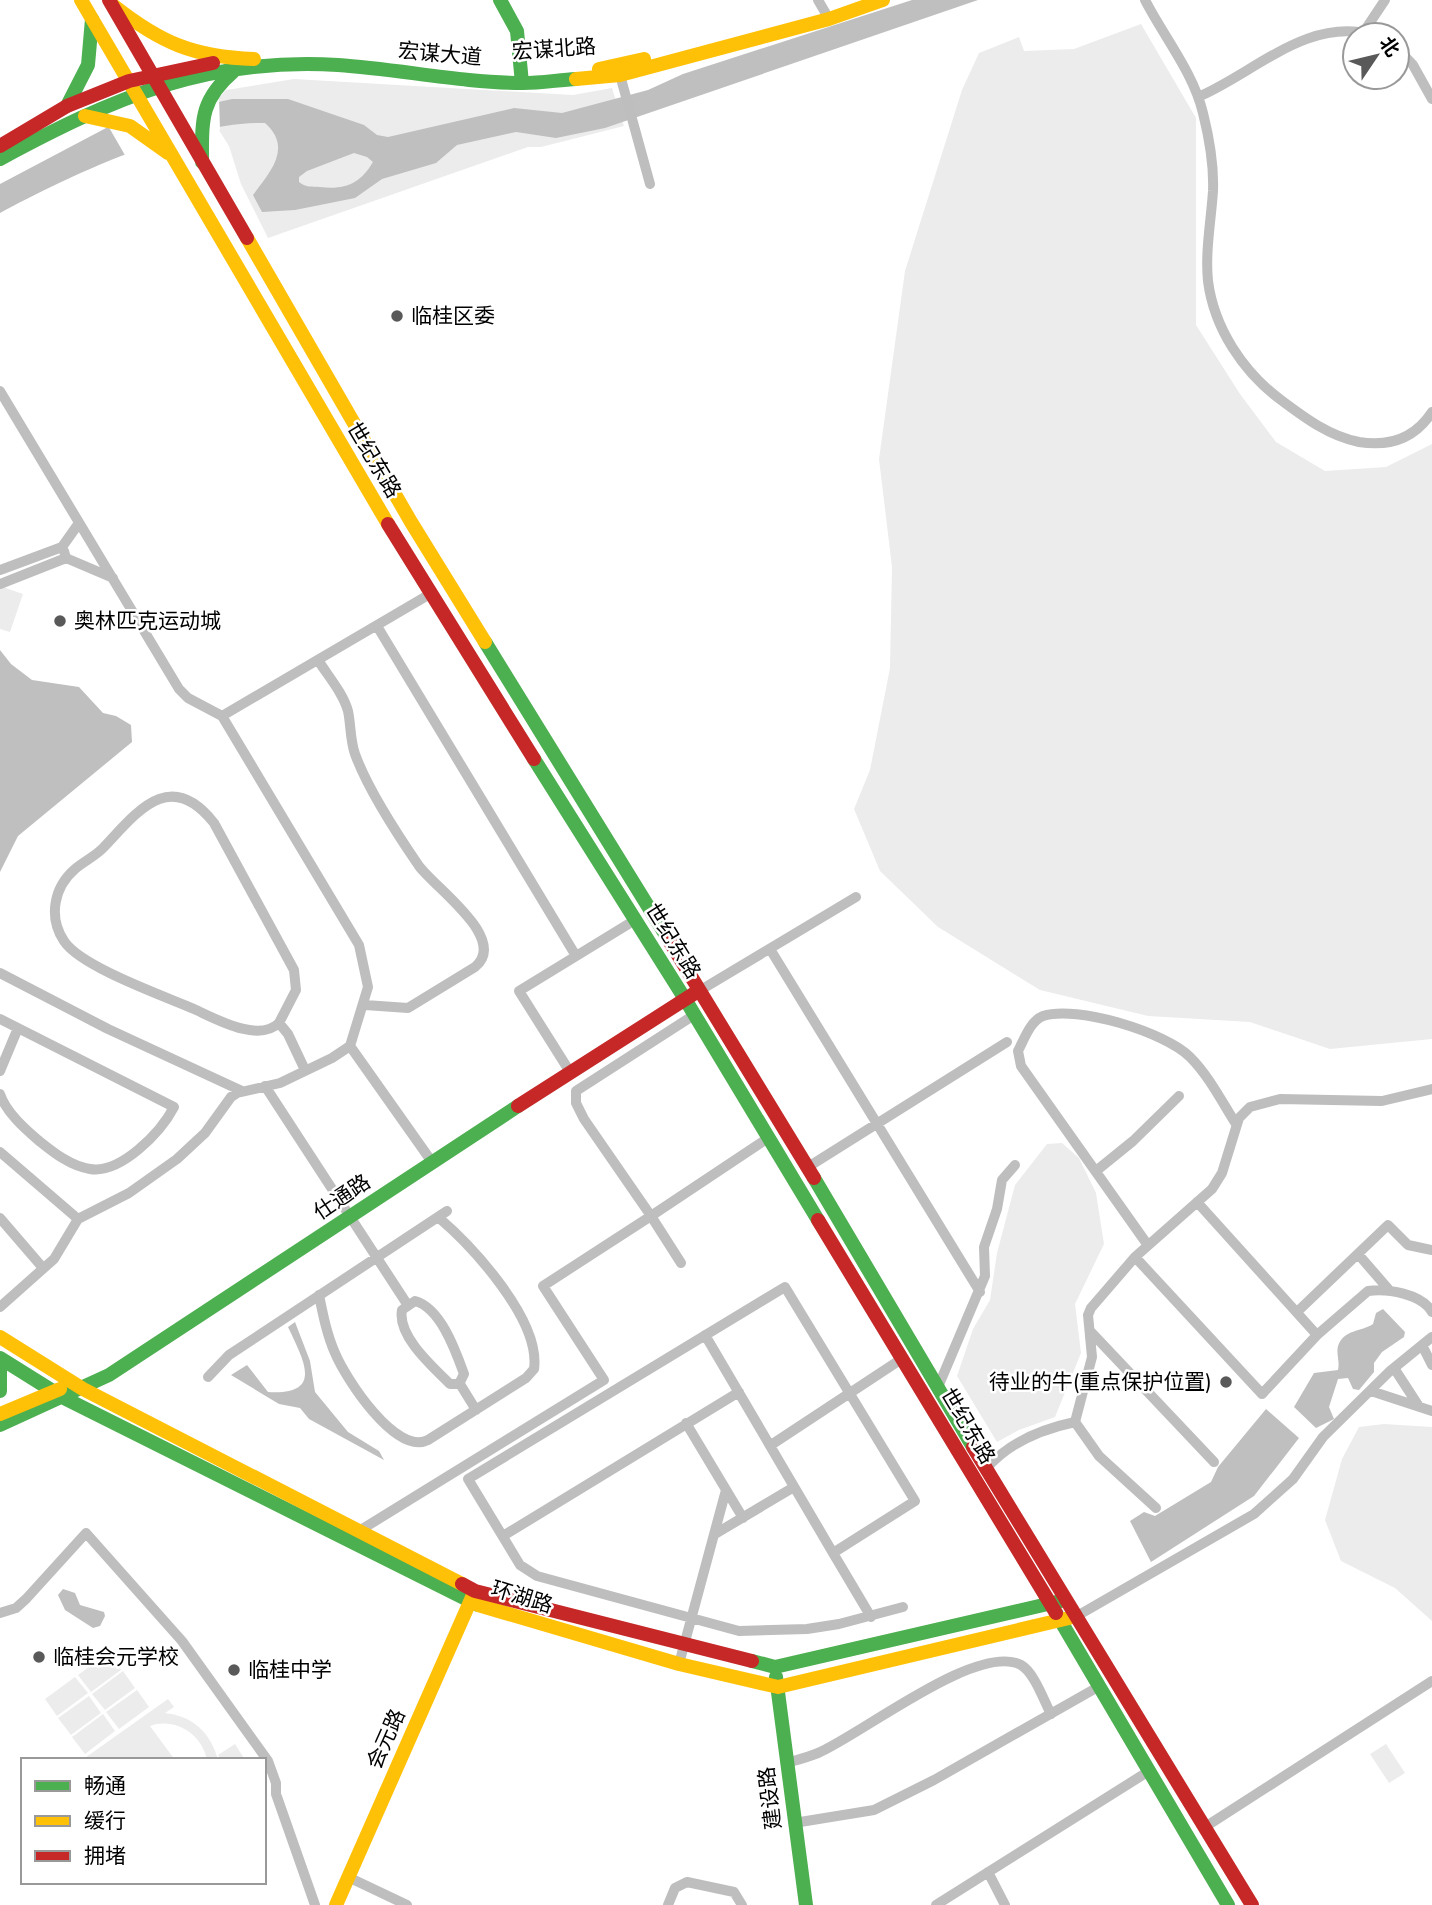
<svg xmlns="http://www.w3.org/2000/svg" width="1432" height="1905" font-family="'Nunito Sans','Noto Sans SC',sans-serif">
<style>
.green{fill:#ececec}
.water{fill:#bfbfbf;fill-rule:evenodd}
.pier{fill:#fff}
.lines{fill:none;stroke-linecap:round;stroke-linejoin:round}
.street{stroke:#bebebe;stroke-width:10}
.fast{stroke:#4caf50;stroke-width:14}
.slow{stroke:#ffc107;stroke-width:14}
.jam{stroke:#c62828;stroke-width:14}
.poi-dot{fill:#595959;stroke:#fff;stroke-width:2.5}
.labels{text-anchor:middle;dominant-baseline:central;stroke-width:5;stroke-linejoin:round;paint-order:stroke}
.street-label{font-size:21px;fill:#000;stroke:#fff}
.poi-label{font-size:21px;fill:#000;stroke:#fff;text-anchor:start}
</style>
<rect width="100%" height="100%" fill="#fff"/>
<path class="green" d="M1141,24L1196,118V325L1240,394L1276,442L1325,471L1386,467L1432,444V1039L1330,1049L1250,1022L1148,1016L1040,990L938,927L880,871L854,809L870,770L890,668L892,567L879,459L905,271L962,90L979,53L1019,37L1024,51L1074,49Z
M294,79L573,95L612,88L624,126L541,147H528L268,238L241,184L229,146L217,127L214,103L226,90Z
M0,586L23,594L10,632L0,629Z
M1062,1143L1079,1158L1096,1193L1104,1244L1075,1304L1081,1353L1055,1417L1019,1430L997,1442L957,1376L973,1329L990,1300L997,1253L1015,1185L1047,1144Z
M1384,1424L1432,1427V1621L1395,1588L1341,1561L1325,1520L1342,1459L1359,1427Z
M108,1653L121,1670L91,1692L78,1675Z
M123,1671L135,1688L105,1710L92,1694Z
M75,1677L88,1693L57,1716L45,1699Z
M137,1690L149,1707L119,1729L106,1712Z
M89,1696L101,1713L71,1735L58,1718Z
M168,1699L174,1707L165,1713C193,1716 211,1733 218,1760H207C202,1734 175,1717 150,1726L175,1760H82Z
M103,1714L115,1731L85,1754L72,1737Z
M235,1744L245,1760H222L218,1755Z
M1386,1744L1405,1773L1389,1783L1370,1754Z"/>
<path class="water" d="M912,0H978L605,128L556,138L516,132L457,145L436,163L382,179L355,198L295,210L262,212L253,195C270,172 293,148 265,123C185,121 71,175 0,213V184L108,127L232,99H288L364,125L377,135L388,137L514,108L562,113L648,90L683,74ZM354,153L367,157L373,162C360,184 345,190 320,187C311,186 307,188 299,182V177L307,171Z
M0,650L11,664L32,680L79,687L103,713L116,716L131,725L132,742L18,836L0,872V941Z
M1383,1309L1405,1332L1404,1337L1382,1352L1374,1363V1372L1359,1390L1353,1389L1348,1378L1338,1379L1329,1407L1334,1419L1316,1428L1294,1407L1314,1373L1338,1370C1340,1361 1336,1354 1338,1346C1344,1329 1361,1332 1373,1324L1376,1313Z
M295,1322L310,1361L315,1392L348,1432L379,1451L384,1460L309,1419L300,1408L279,1404L231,1375L247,1365L268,1392C324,1395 304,1361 288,1327Z
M1266,1409L1299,1438L1254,1496L1151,1562L1130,1521L1144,1512L1155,1516L1211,1482L1218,1467Z
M63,1589L75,1593L80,1605L104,1612L105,1616L100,1626L93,1628L65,1610L58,1595Z"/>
<path class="pier" d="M219,98L220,130L135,155L126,157L107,124Z"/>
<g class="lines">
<path class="street" d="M818,0L829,19
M1145,0C1164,37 1193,72 1203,113C1209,137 1214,166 1213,191C1211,221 1205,252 1208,281C1214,328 1243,372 1281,400C1305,418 1329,436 1359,442C1390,447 1415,438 1432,412
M1363,33L1385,0
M1397,48L1413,65L1432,99
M620,75L650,184
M1198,97C1253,74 1308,16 1373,35
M0,391L179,689L188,698L222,716L359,945L368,987L350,1046L432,1162
M64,551L66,558L113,578
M0,570L62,547L79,523
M0,584L66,558
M377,626L576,956
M318,660C328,676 343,693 348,711C351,725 350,740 355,754C368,790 397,834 419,866C436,889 509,939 475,967L408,1008L365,1005
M222,716L430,594
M770,949L980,1292
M0,973L108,1029L242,1091
M699,991L856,897
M0,1019L174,1107C161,1132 121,1174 90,1169C70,1166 53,1152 38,1140C24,1128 6,1112 0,1094
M279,1023C258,1043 216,1019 194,1009C164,996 81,967 64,941C48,917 54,887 75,869C84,861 96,856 104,847C137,812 170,767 214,823L294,970L296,990L279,1023L288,1034L305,1070
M0,1071L18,1028
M570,1072L519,991L635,920
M265,1086L407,1304
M0,1152L78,1219
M808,1167L1007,1042
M1096,1171L1133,1141L1179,1096
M0,1218L43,1268
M1147,1244L1021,1066L1018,1051C1024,1040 1030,1021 1043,1016C1077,1005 1165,1032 1190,1057C1209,1076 1222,1102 1236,1124
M1358,1254L1390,1291
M1135,1257L1262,1394L1317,1335L1197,1202
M681,1263L651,1216L768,1138
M319,1295C323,1315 327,1335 335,1353C346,1379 396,1456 428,1440L526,1378L534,1369C541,1320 472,1246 438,1217
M415,1301C441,1308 456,1352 464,1374L459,1384H450C433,1367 397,1336 402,1310Z
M0,1307L54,1259L78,1219L129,1193L177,1159L205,1133L231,1097L237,1093L280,1083L332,1058L350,1046
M1297,1312L1388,1225L1408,1245L1432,1250
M1090,1331L1214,1462
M705,1335L833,1553
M1317,1335L1368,1291C1387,1288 1422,1294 1432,1312
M1422,1345L1432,1365
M1394,1368L1418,1405
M208,1377L229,1355L447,1211
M460,1384L476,1410
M938,1387L985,1276L984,1247L997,1209L1002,1180L1015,1165
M1371,1391L1432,1411
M686,1423L743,1518
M771,1445L903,1358
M986,1469C1009,1442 1042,1429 1075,1422
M1156,1508L1099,1456L1075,1422L1092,1357L1088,1315L1091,1308L1135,1257L1212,1189L1222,1173L1239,1118L1250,1107L1280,1099L1382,1101L1432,1089
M359,1531L604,1380L543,1286L651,1216L584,1119L576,1103V1091L694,1015
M715,1534L794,1487
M503,1536L739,1392
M0,1613L16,1608L26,1599L86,1533L182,1641L268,1761L276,1783V1794L315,1905
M1077,1616L1254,1514L1293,1479L1323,1437L1389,1372L1432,1337
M871,1617L833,1553L915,1501L785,1287L468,1479L520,1565L537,1576L739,1631L807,1629L839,1624L903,1607
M679,1664L726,1490
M787,1763C797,1760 808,1757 818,1753C861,1735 977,1642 1021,1665C1034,1672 1044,1701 1051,1714
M794,1823L874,1810L934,1780L1098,1687
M1205,1827L1432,1681
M988,1872L1005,1905
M348,1877L407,1905
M668,1905L675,1888L687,1882L734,1892L742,1905
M936,1905L1149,1771"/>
<path class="fast" d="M500,0L517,31L522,83
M67,106L88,65L92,19
M0,159C113,98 206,57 338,65C399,69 462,83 523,83C541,83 558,80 576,79
M202,162C202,120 200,100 234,71
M485,642L667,937
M534,759L685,999L818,1220
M814,1178L973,1447
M0,1358L64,1398L478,1605
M0,1367V1391
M0,1425L109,1375L518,1106
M1056,1613L1228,1905
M752,1661L775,1667L1065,1600
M776,1677L806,1905"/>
<path class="slow" d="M81,0L388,524
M114,6C161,43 194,57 254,59
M599,69L644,59
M576,79L620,75L829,19L883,0
M85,116L130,126L168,153
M247,238L411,522L485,642
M0,1337L83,1389L462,1584
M0,1414L60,1389
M478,1605L679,1664L778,1687L1069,1618
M336,1905L473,1595"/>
<path class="jam" d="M109,0L247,238
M0,146L67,106L129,81L213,63
M388,524L534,759
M667,937L814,1178
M518,1106L695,993
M818,1220L1056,1613
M973,1447L1252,1905
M462,1584L475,1591L752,1661"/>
</g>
<g class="poi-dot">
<circle cx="397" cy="316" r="7"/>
<circle cx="60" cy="621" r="7"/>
<circle cx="1226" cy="1382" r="7"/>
<circle cx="39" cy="1657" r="7"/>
<circle cx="234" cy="1670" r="7"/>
</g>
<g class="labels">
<g class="street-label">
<text transform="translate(554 49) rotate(-4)">宏谋北路</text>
<text transform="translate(440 54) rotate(5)">宏谋大道</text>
<text transform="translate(374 460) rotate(59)">世纪东路</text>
<text transform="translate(673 941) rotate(58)">世纪东路</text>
<text transform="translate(342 1197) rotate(-34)">仕通路</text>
<text transform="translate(968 1426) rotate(59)">世纪东路</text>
<text transform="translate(522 1597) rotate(17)">环湖路</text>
<text transform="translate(386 1739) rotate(-66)">会元路</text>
<text transform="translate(770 1798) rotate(-97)">建设路</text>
</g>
<g class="poi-label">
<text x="411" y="316">临桂区委</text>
<text x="74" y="621">奥林匹克运动城</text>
<text x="1212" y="1382" text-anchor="end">待业的牛(重点保护位置)</text>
<text x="53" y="1657">临桂会元学校</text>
<text x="248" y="1670">临桂中学</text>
</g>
</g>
<rect x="21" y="1758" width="245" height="126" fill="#ffffff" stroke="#999999" stroke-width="2"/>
<rect x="35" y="1781" width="35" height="10" fill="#4caf50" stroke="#999999" stroke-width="2"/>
<text x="84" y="1793" font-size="21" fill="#000000">畅通</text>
<rect x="35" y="1816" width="35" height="10" fill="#ffc107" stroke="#999999" stroke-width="2"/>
<text x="84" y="1828" font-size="21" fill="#000000">缓行</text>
<rect x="35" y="1851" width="35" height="10" fill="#c62828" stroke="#999999" stroke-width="2"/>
<text x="84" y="1863" font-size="21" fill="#000000">拥堵</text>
<g transform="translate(1376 56) rotate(55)"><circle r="33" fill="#ffffff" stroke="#999999" stroke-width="2"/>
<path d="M0-5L12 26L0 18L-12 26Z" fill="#595959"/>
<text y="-10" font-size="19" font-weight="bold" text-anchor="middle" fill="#000000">北</text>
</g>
</svg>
